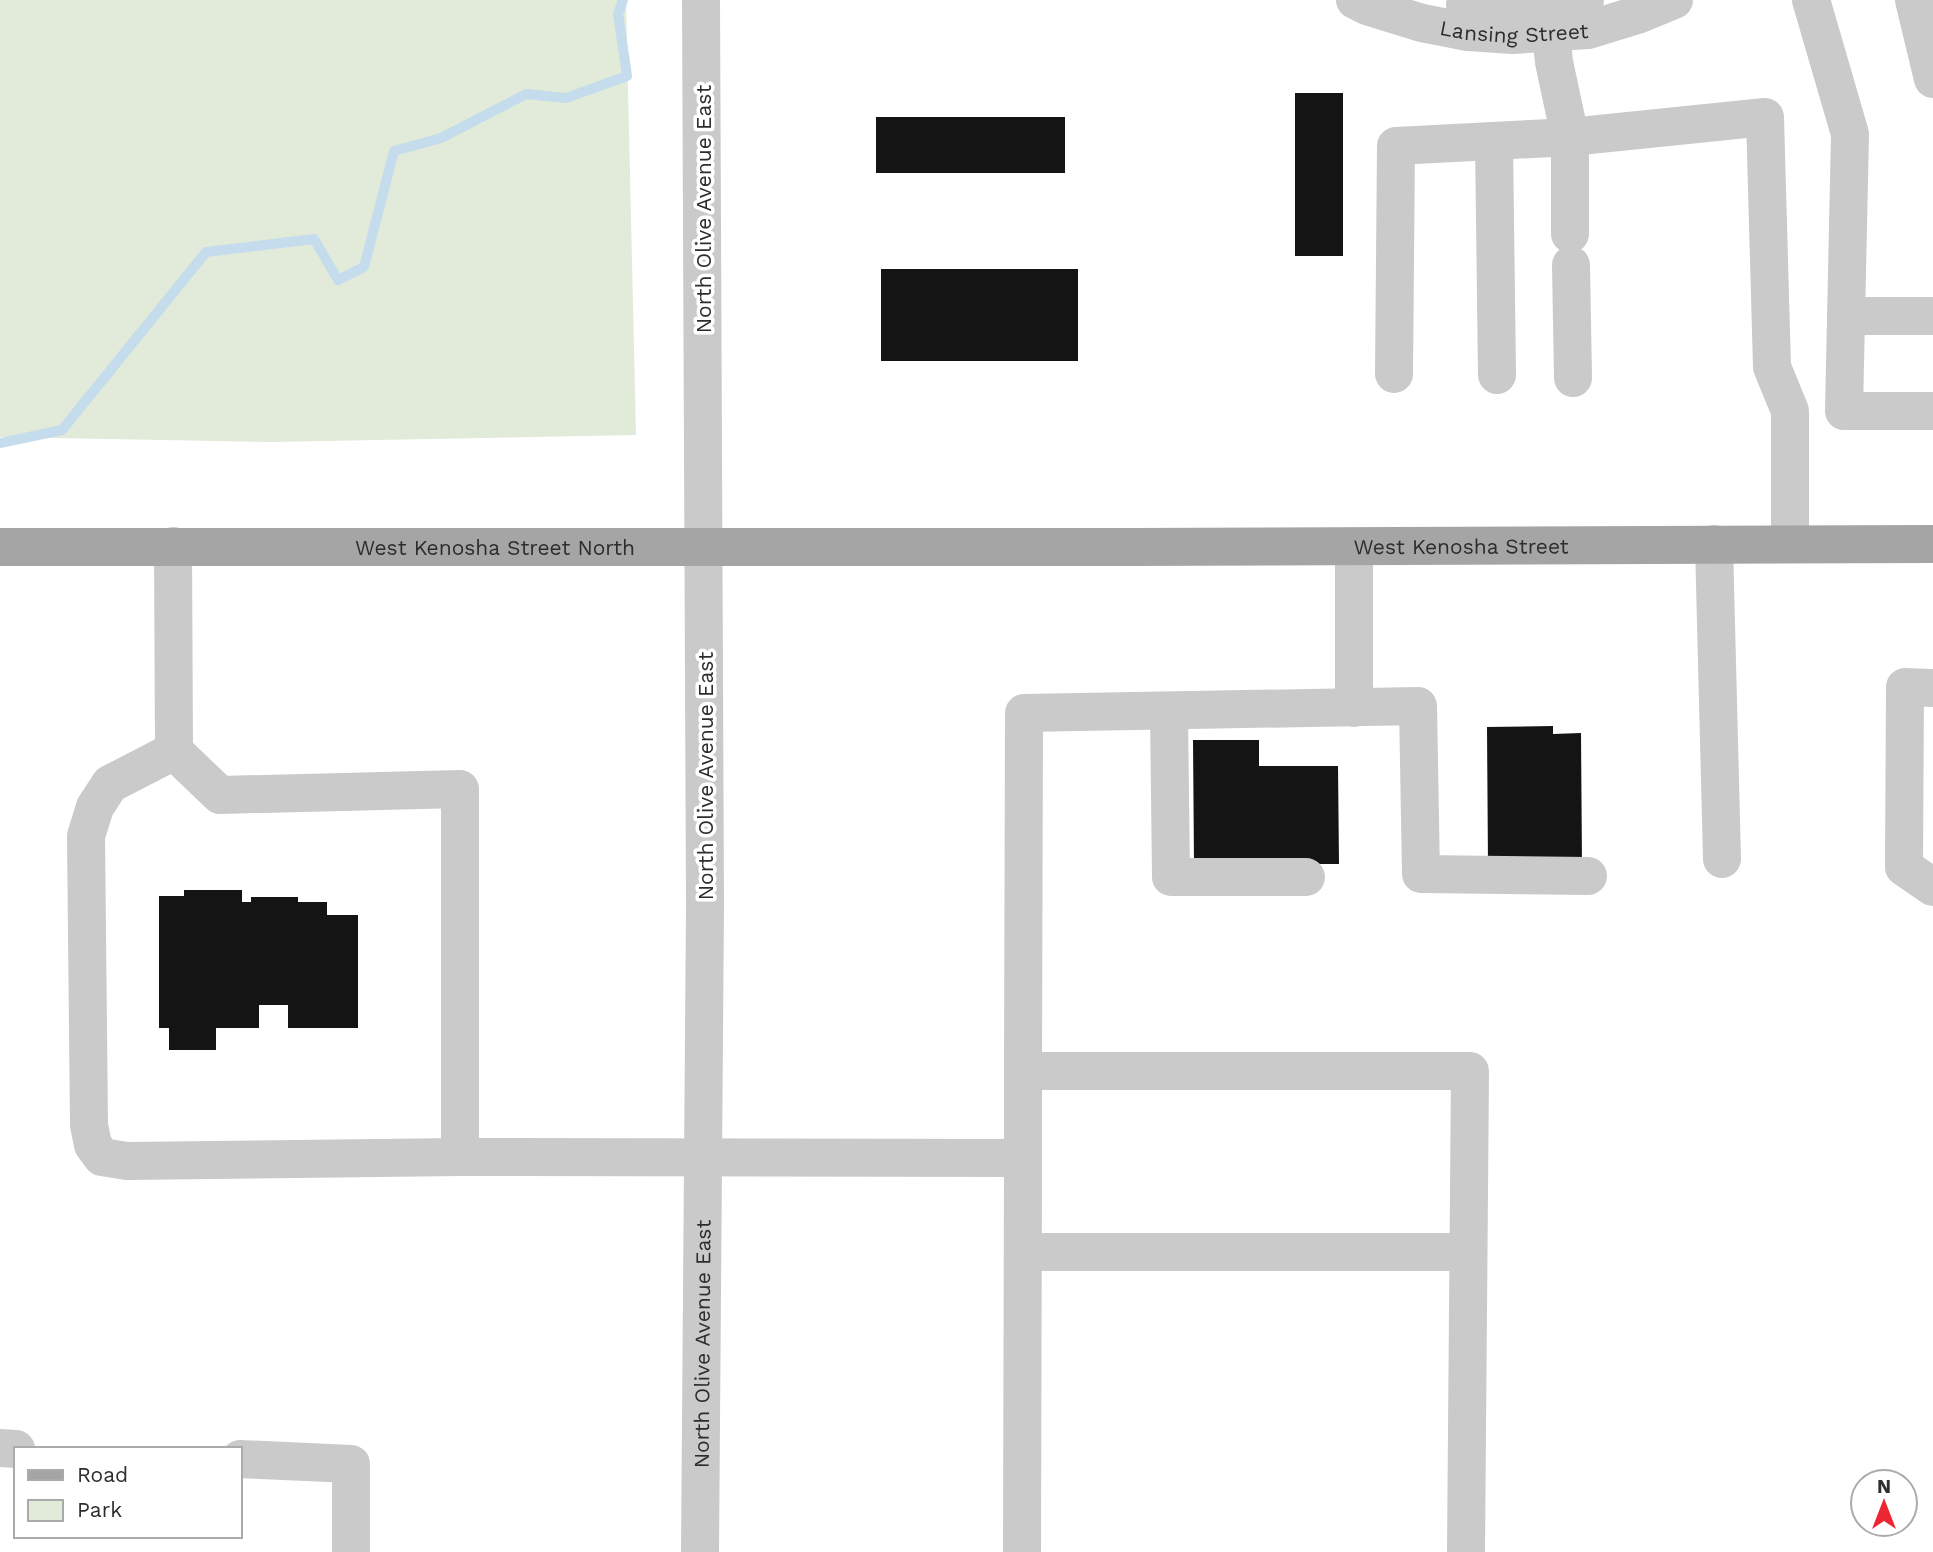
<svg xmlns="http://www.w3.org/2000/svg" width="1933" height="1552" font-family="'Work Sans',sans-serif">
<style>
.green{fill:#e2ebd9}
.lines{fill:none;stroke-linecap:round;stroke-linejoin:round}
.stream{stroke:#c4dcec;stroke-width:10}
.building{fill:#141414}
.minor{stroke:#cacaca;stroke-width:38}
.major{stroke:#a5a5a5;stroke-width:38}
.labels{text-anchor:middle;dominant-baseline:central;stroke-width:7;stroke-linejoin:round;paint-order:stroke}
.street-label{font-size:21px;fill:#2d2d2d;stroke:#fff}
</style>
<rect width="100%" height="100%" fill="#fff"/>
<path class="green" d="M0,0H626L636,435L272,442L0,437Z"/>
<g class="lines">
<path class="stream" d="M0,443L62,430L206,252L314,239L338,280L364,267L394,151L441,138L526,94L566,98L627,76L618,14L623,0"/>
</g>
<path class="building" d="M1295,93H1343V256H1295Z
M876,117H1065V173H876Z
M881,269H1078V361H881Z
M1553,726V734L1581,733L1582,866L1488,867L1487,727Z
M1193,740H1259V766H1338L1339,864H1194Z
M184,890H242V902H251V897H298V902H327V915H358V1028H288V1005H259V1028H216V1050H169V1028H159V896H184Z"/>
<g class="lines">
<g class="minor">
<path id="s1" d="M1355,0L1367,6L1422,23L1468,32L1513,35L1588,30L1640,14L1674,0"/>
<path d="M1811,0L1850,134L1844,411H1933"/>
<path d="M1914,0L1933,79"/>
<path d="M1548,4L1554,62L1570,137L1765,117L1772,367L1790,411V544"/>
<path d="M1465,5L1515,8L1585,0"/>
<path d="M1494,141L1497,375"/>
<path d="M1571,265L1573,378"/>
<path d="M1846,316H1933"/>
<path d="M1394,374L1396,146L1570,137V234"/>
<path d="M1714,544L1722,859"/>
<path d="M173,546L174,751L220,795L460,789V1157L1023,1158L1022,1552"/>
<path d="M1354,547V708"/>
<path d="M1933,688L1905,687L1904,867L1933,887"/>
<path d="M1169,711L1171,877H1306"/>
<path d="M174,751L110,784L95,807L86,836L89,1125L93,1145L102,1157L127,1161L460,1157"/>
<path d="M1023,1071V1158"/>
<path d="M1023,1252H1468"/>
<path d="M0,1448L16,1449"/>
<path d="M240,1459L351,1464V1552"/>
<path id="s2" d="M700,1552L705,905L701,0"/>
<path d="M1466,1552L1470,1071H1023L1024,713L1418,706L1421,874L1588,876"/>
</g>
<path class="major" id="s3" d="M0,547H1131L1933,544"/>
</g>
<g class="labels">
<g class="street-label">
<text stroke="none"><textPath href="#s1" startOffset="164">Lansing Street</textPath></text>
<text transform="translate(703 209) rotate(-90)">North Olive Avenue East</text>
<text stroke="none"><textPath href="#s3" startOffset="495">West Kenosha Street North</textPath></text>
<text stroke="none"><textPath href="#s3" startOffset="1461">West Kenosha Street</textPath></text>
<text transform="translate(705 776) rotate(-90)">North Olive Avenue East</text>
<text stroke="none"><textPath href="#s2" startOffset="208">North Olive Avenue East</textPath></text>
</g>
</g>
<rect x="14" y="1447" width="228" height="91" fill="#ffffff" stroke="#ababab" stroke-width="2"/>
<rect x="28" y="1470" width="35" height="10" fill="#a5a5a5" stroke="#ababab" stroke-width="2"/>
<text x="77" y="1482" font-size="21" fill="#2d2d2d">Road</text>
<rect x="28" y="1500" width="35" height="21" fill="#e2ebd9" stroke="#ababab" stroke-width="2"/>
<text x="77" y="1517" font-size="21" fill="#2d2d2d">Park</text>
<g transform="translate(1884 1503)"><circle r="33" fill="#ffffff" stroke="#ababab" stroke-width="2"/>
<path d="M0-5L12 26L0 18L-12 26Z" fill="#eb2732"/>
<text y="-10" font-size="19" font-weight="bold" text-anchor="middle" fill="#2d2d2d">N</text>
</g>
</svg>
